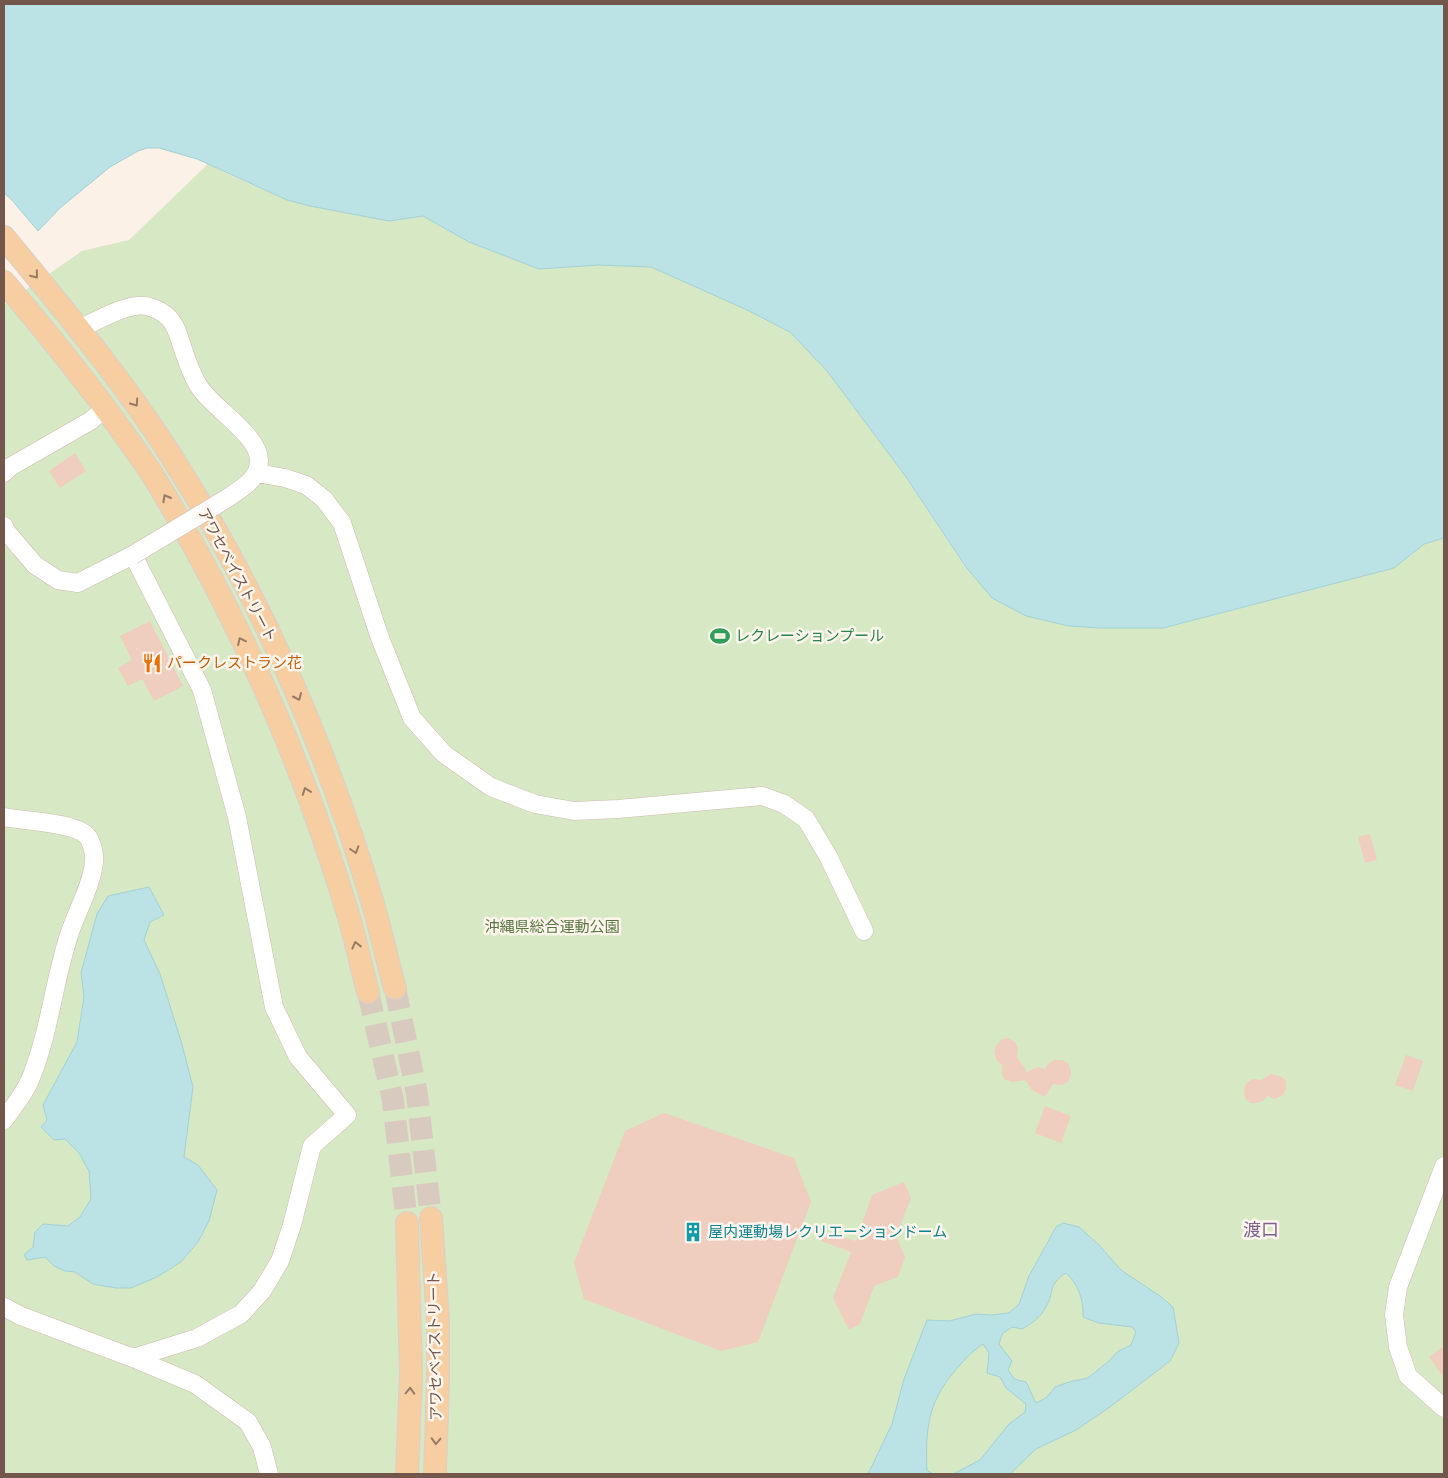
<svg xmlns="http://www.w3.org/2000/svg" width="1448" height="1478" font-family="'Nunito Sans','Noto Sans JP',sans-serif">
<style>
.green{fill:#d7e8c5}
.water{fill:#bbe2e4;stroke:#a2d2d5;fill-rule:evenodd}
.building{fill:#efcdbf}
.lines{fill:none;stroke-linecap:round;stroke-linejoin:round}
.major-tunnel{stroke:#d9cac0;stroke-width:22;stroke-dasharray:22 11;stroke-linecap:butt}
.minor-casing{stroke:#cebab0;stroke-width:19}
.major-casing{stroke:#d8d0cd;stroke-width:24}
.minor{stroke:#fff;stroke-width:18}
.major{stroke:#f6cea2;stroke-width:22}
.minor-bridge-casing{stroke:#cebab0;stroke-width:19;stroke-linecap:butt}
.minor-bridge{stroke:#fff;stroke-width:18}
.oneway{stroke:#9a7a66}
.labels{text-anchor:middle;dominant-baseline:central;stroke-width:5;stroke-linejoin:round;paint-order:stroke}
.street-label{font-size:15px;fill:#73564c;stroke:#fef5ec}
.leisure-label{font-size:15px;fill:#27864d;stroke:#fef5ec;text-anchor:start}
.food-label{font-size:15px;fill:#c56008;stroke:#fef5ec;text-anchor:start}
.park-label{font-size:15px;fill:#597844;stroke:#fef5ec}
.culture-label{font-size:15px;fill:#0d838f;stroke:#fef5ec;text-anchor:start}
.quarter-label{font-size:18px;fill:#7c648f;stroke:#fef5ec}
</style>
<rect width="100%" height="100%" fill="#fbf1e6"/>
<path class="green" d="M208,164L232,176L287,200L310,206L406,218L423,216L469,242L598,265L651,267L745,309L790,332L827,371L904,474L966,567L1026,616L1069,626L1099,628H1163L1394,568L1424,544L1444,538V1474H4V305L82,251L129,240Z"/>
<path class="water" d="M4,4H1444V538L1424,544L1394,568L1163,628H1099L1069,626L1026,616L992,598L966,567L904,474L827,371L790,332L745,309L651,267L598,265L539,269L469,242L423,216L389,221L310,206L287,200L197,159L159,148H147L138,151L110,167L60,208L38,231L11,199L4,193Z
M149,887L164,915L150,922L144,940L160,974L181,1041L193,1087L184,1157L198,1165L217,1190L209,1221L198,1242L181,1262L157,1277L131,1288H116L93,1284L75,1272L65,1271L54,1266L45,1257L27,1260L24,1255L33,1247L35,1232L43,1224L68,1226L80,1217L91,1199L89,1171L79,1153L65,1139L54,1140L41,1127L47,1120L43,1105L77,1042L84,997L81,973L97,914L108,896Z
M1063,1223L1079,1227L1099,1245L1121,1270L1160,1296L1173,1307L1179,1343L1170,1361L1110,1407L1076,1430L1036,1449L1010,1474H953L980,1460L1009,1424L1025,1412L1026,1404L1006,1388L1000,1377L987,1373L989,1353L983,1344C974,1350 967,1357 960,1365C929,1399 925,1425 927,1470L933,1474H868L892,1424L904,1379L927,1320L949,1321L976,1314L992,1315L1009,1313L1019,1304L1029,1276L1056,1227ZM1066,1273C1078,1283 1084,1301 1083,1317L1099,1323L1132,1327L1136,1332L1131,1345L1117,1352L1109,1361L1088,1378L1069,1382L1055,1387L1046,1398L1036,1403L1026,1382L1014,1379L1008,1370L1012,1361L999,1344L1002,1334L1012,1327L1022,1329C1031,1324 1041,1317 1046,1307C1055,1292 1047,1285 1066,1273Z"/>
<path class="building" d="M75,453L86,471L60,488L49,471Z
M150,621L183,686L154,701L142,679L128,686L118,668L132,660L120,636Z
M1370,834L1377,860L1365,863L1358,837Z
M1008,1038L1015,1042L1018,1048L1017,1058L1021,1062L1027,1072L1038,1067L1045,1069L1049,1063L1055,1060H1062L1068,1063L1070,1068L1071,1074L1068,1082L1062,1085L1053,1084L1045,1097L1032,1090L1025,1080L1012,1082L1004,1079L1002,1073V1065L997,1061L994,1053L996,1046L1002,1039Z
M1406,1055L1423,1061L1413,1091L1395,1085Z
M1271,1074L1282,1077L1286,1081V1089L1283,1095L1275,1099L1267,1096L1263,1101L1256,1103H1250L1245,1098L1244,1091L1246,1084L1252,1079L1261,1080Z
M1045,1106L1071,1116L1061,1143L1035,1133Z
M664,1113L794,1158L811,1202L758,1342L721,1351L584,1299L574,1263L625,1131Z
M904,1182L911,1198L896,1236L905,1257L898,1277L874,1286L860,1324L849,1330L833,1298L851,1252L821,1241L825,1232L856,1241L872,1195Z
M1444,1346V1378L1429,1357Z"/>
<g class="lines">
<path class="major-tunnel" d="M395,988L417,1094L431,1218
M368,992L393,1100L407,1223"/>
<defs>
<path id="minor" d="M79,329C97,321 131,300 150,307C160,310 169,316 174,325C177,330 179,337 181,343C186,358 191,375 200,388C214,409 260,436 259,461C259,480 240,489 226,499
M4,473L10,467L90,421L105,409
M257,473L285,478L306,485L324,499L342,523L380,638L412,718L444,754L491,787L535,804L574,811L618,809L762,796L784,804L806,819L828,856L864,931
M4,526L6,531L35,565L58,580L78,583L133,555L202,690L237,817L274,1007L298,1057L347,1115L312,1146L292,1225L280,1261L262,1291L241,1314L197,1338L133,1358
M4,817C22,821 77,822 88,837C92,843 95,855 94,862C92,885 76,913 69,935C54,981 50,1029 32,1075C26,1092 14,1106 4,1120
M1444,1166L1398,1287L1394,1315L1398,1347L1408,1376L1444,1408
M4,1307L21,1316L133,1358L195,1384L248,1422L262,1447L269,1474"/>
<path id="major" d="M4,237C63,309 123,380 173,459C260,596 327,749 373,904C381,932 387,960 395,988
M4,282C45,330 85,380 122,431C132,446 143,460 152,474C236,611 302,760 348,914C356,940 361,966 368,992
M431,1218L438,1320V1379L435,1474
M407,1223L411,1374L407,1474"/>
</defs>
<use href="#minor" class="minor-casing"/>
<use href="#major" class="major-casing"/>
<use href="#minor" class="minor"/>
<use href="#major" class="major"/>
<defs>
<path id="minor-bridge" d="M133,555L226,499"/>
</defs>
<use href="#minor-bridge" class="minor-bridge-casing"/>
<use href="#minor-bridge" class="minor-bridge"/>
</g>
<defs><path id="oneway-chevron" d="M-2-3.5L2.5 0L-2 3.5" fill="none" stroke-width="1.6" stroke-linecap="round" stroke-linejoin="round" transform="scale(1.25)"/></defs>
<g class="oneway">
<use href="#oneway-chevron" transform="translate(35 275) rotate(51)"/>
<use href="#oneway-chevron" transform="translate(135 403) rotate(55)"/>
<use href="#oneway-chevron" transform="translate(166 498) rotate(-120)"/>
<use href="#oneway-chevron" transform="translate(241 641) rotate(-116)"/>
<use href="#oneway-chevron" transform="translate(298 697) rotate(66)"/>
<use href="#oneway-chevron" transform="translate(306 791) rotate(-110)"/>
<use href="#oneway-chevron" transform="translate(355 850) rotate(72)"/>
<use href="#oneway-chevron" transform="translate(356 945) rotate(-104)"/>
<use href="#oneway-chevron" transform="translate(410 1391) rotate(-88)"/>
<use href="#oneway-chevron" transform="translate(436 1441) rotate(92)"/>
</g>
<defs>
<symbol id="stadium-bare" viewBox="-9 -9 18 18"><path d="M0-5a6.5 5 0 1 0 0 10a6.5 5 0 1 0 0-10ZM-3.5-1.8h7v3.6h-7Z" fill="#2e9e5b" stroke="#fef5ec" stroke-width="2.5" paint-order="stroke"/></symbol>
<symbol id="restaurant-bare" viewBox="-9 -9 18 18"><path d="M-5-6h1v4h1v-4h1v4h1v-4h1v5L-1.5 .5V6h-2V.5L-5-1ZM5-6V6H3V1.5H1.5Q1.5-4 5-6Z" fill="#e8710a" stroke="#fef5ec" stroke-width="2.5" paint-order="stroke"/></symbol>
<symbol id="building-bare" viewBox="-9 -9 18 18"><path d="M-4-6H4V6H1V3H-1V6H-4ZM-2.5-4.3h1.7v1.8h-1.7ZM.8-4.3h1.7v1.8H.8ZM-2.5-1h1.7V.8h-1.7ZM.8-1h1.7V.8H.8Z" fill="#0f9aa8" stroke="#fef5ec" stroke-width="2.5" paint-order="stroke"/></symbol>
</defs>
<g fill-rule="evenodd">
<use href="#stadium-bare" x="706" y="622" width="28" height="28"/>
<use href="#restaurant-bare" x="138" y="649" width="28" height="28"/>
<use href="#building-bare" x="679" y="1218" width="28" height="28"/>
</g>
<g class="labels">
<g class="street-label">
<text transform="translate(237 575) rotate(62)">アワセベイストリート</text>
<text transform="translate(435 1346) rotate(-91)">アワセベイストリート</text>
</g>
<g class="leisure-label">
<text x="735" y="636">レクレーションプール</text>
</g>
<g class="food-label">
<text x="167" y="663">パークレストラン花</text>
</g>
<g class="park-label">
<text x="552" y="927">沖縄県総合運動公園</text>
</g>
<g class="culture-label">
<text x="708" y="1232">屋内運動場レクリエーションドーム</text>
</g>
<g class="quarter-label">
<text x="1261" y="1230">渡口</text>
</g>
</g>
<rect width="1448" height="1478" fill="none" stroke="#73564c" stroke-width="10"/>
</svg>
